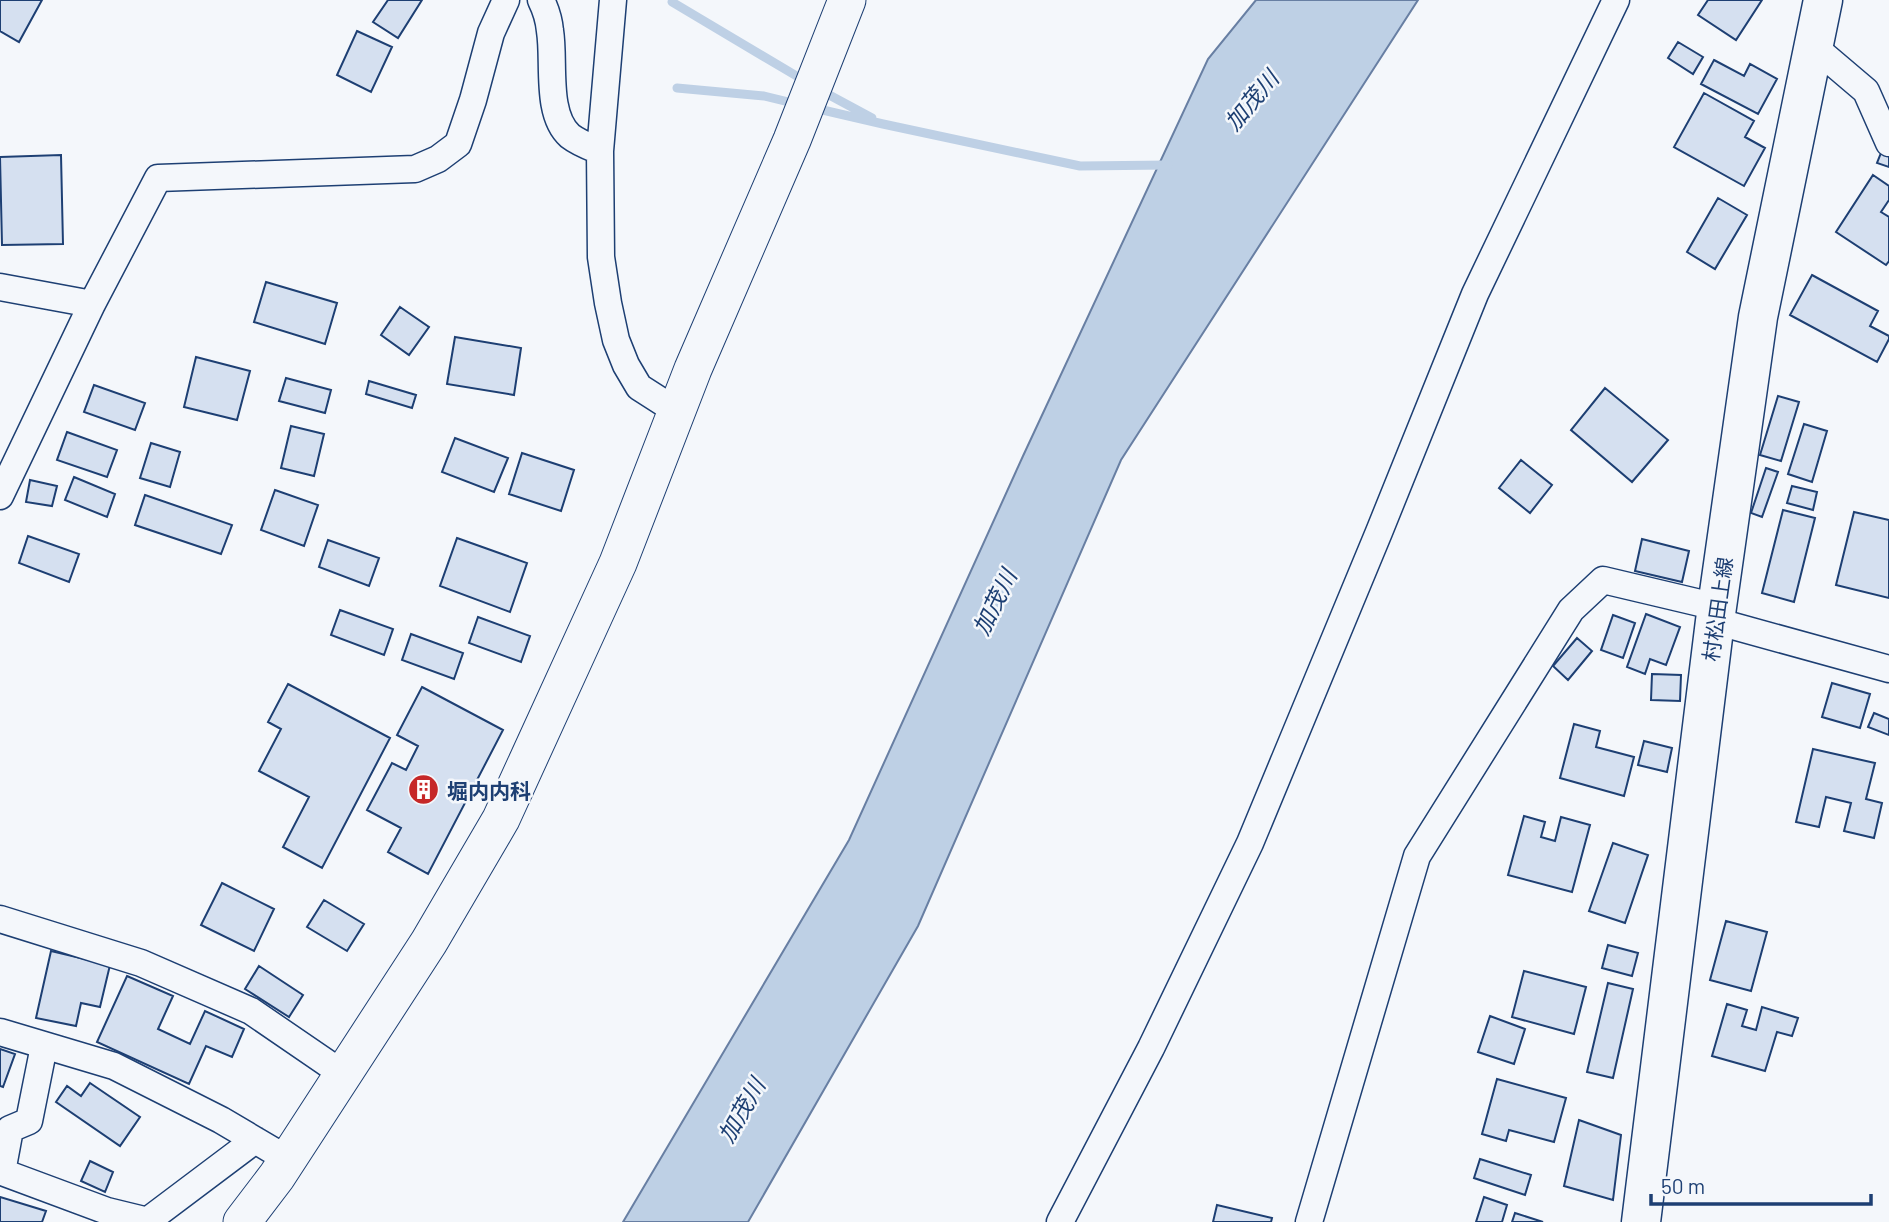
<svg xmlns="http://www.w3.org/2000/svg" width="1889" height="1222" font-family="Barlow,'Noto Sans JP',sans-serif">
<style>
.water{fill:#bed0e5;stroke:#687fa3;stroke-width:2}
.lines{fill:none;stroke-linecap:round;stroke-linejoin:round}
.stream{stroke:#bed0e5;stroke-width:9}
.building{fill:#d5e0f0;stroke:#1d3f73;stroke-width:2}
.street-casing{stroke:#1d3f73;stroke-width:29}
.secondary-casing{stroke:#1d3f73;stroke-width:39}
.primary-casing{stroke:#1d3f73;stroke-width:41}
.street{stroke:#f4f7fb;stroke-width:26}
.secondary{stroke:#f4f7fb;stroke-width:37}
.primary{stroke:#f4f7fb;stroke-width:38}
.labels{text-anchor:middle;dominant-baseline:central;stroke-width:5;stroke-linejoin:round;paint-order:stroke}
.street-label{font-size:21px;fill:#1d3f73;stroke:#f4f7fb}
.poi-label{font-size:21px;font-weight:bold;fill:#1d3f73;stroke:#f4f7fb;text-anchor:start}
.water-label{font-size:23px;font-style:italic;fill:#1d3f73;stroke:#f4f7fb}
</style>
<rect width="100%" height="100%" fill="#f4f7fb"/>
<path class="water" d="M1256,0H1418L1121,460L918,926L748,1222H623L849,840L1023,456L1208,59Z"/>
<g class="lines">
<path class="stream" d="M672,2L805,81
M677,88L764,96L797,104
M820,90L872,118
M814,108L883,124L1080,166L1168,165"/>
</g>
<path class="building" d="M0,0H42L19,42L0,31Z
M388,0H422L398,38L373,22Z
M1708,0H1762L1736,40L1698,15Z
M357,31L392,47L371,92L337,75Z
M1678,42L1703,57L1693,74L1668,58Z
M1714,60L1744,76L1750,64L1777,79L1758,114L1701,84Z
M1704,93L1754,121L1745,137L1765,148L1744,186L1674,147Z
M1883,148L1889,151V167L1877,163Z
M61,155L63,244L2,245L0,157Z
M1873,175L1889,186V200L1881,212L1889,217V261L1886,265L1836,232Z
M1718,198L1747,215L1715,269L1687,252Z
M1812,275L1878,311L1870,326L1889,336V339L1877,362L1790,315Z
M266,282L337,303L325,344L254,322Z
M400,307L429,327L409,355L381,335Z
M455,337L521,348L514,395L447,384Z
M196,357L250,371L237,420L184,407Z
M286,378L331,390L325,413L279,401Z
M369,381L416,395L412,408L366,394Z
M94,385L145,403L135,430L84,412Z
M1605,388L1668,440L1632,482L1571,430Z
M1778,396L1799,402L1781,461L1760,455Z
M1804,424L1827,431L1812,482L1788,474Z
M291,426L324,434L314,476L281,468Z
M67,432L117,450L107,477L57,460Z
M455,438L508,458L494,492L442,472Z
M151,443L180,452L170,487L140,478Z
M522,453L574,470L561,511L509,494Z
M1521,460L1552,485L1530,513L1499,488Z
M1766,468L1778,472L1762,517L1751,513Z
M74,477L115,494L107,517L65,500Z
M30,480L57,486L52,506L26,502Z
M1792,486L1817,492L1813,510L1787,503Z
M275,490L318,505L304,546L261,530Z
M145,495L232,525L221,554L135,525Z
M1783,510L1815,518L1794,602L1762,593Z
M1854,512L1889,520V598L1836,585Z
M28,536L79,554L69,582L19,563Z
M457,538L527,563L510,612L440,586Z
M1642,539L1689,551L1682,582L1635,571Z
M328,540L379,558L369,586L319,567Z
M340,610L393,629L384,655L331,635Z
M1646,614L1680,627L1666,665L1650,659L1645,674L1627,667Z
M1613,615L1635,623L1623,658L1601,650Z
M478,617L530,636L521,662L469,643Z
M411,634L463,653L454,679L402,660Z
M1577,638L1592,651L1568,680L1553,666Z
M1652,674L1681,675L1680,701L1651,700Z
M1832,683L1870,694L1860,728L1822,717Z
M288,684L390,738L322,868L283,847L309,797L259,771L281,729L268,722Z
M422,687L503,730L428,874L388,852L401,828L367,810L392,763L406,770L418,746L397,735Z
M1874,713L1889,719V735L1868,727Z
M1574,724L1600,731L1596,747L1634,757L1624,796L1560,778Z
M1644,741L1672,748L1667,772L1638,765Z
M1813,749L1875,763L1866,799L1882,803L1874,838L1844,831L1851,803L1826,797L1819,827L1796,822Z
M1524,816L1545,822L1541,837L1555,841L1561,817L1590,825L1572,892L1508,875Z
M1613,843L1648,855L1625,923L1589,911Z
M222,883L274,909L254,951L201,925Z
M324,900L364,924L347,951L307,927Z
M1726,921L1767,932L1751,991L1710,980Z
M1608,945L1638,953L1632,976L1602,968Z
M51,951L110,965L100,1007L81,1003L76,1026L36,1018Z
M259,966L303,995L289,1017L245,989Z
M1524,971L1586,987L1574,1034L1512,1017Z
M127,976L173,996L158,1029L190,1044L205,1011L244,1029L232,1057L206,1046L189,1084L97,1042Z
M1608,983L1633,989L1613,1078L1587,1072Z
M1727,1004L1747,1010L1742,1026L1756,1030L1762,1007L1798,1018L1792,1036L1777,1032L1765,1071L1712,1056Z
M1490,1016L1525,1029L1514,1064L1478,1052Z
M0,1049L15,1054L3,1087L0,1086Z
M1497,1079L1566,1098L1554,1142L1509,1130L1506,1141L1482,1134Z
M90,1083L140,1117L120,1146L56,1102L67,1086L81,1096Z
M1579,1120L1621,1135L1613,1200L1564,1186Z
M1480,1159L1531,1175L1525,1195L1474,1178Z
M90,1161L113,1172L105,1192L81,1181Z
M0,1197L46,1211L42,1222H0Z
M1484,1197L1507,1205L1502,1222H1476Z
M1217,1205L1272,1218L1271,1222H1213Z
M1515,1213L1543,1222H1512Z"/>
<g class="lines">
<defs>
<path id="street" d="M541,0C546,10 549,20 550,31C555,61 545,114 570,136C579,143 590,147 600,151
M613,0L600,151L601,257L608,303L616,340L626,365L639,387L678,412
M1813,46L1866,91L1889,143
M0,287L92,304
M0,496L92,304L158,178L415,169L438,159L458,144L473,100L491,33L506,0
M1715,621L1889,669
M0,919L141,963L251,1011L343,1074
M0,1032L114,1066L221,1120L287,1159
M44,1046L29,1121L10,1129L2,1172L107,1211L148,1221
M146,1222L255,1140
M1060,1222L1151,1048L1250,843L1379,532L1475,294L1616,0
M1309,1222L1417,856L1571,610L1603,580L1717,607"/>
<path id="secondary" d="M242,1222L277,1176L429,942L501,819L618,563L693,369L792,140L847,0"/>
<path id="primary" d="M1641,1222L1715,621L1758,317L1823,0"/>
</defs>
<use href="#street" class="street-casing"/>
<use href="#secondary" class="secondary-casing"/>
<use href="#primary" class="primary-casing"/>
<use href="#street" class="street"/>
<use href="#secondary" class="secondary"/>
<use href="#primary" class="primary"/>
</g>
<defs>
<symbol id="building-disc" viewBox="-11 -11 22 22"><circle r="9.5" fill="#c62828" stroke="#f4f7fb"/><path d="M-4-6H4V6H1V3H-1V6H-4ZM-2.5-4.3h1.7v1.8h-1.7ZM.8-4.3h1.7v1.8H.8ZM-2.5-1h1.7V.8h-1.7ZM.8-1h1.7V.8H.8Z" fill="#fff"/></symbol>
</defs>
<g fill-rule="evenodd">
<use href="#building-disc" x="406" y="772" width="35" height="35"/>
</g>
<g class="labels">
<g class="street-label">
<text transform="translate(1717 609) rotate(-82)">村松田上線</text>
</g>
<g class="poi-label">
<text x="447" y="790">堀内内科</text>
</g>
<g class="water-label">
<text transform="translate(1251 100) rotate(-50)">加茂川</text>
<text transform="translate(994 602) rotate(-64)">加茂川</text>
<text transform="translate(741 1110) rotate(-60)">加茂川</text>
</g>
</g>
<path d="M1651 1194v10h220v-10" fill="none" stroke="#1d3f73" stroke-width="3.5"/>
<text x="1661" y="1194" font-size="21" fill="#1d3f73" stroke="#f4f7fb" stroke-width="5" paint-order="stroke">50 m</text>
</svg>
